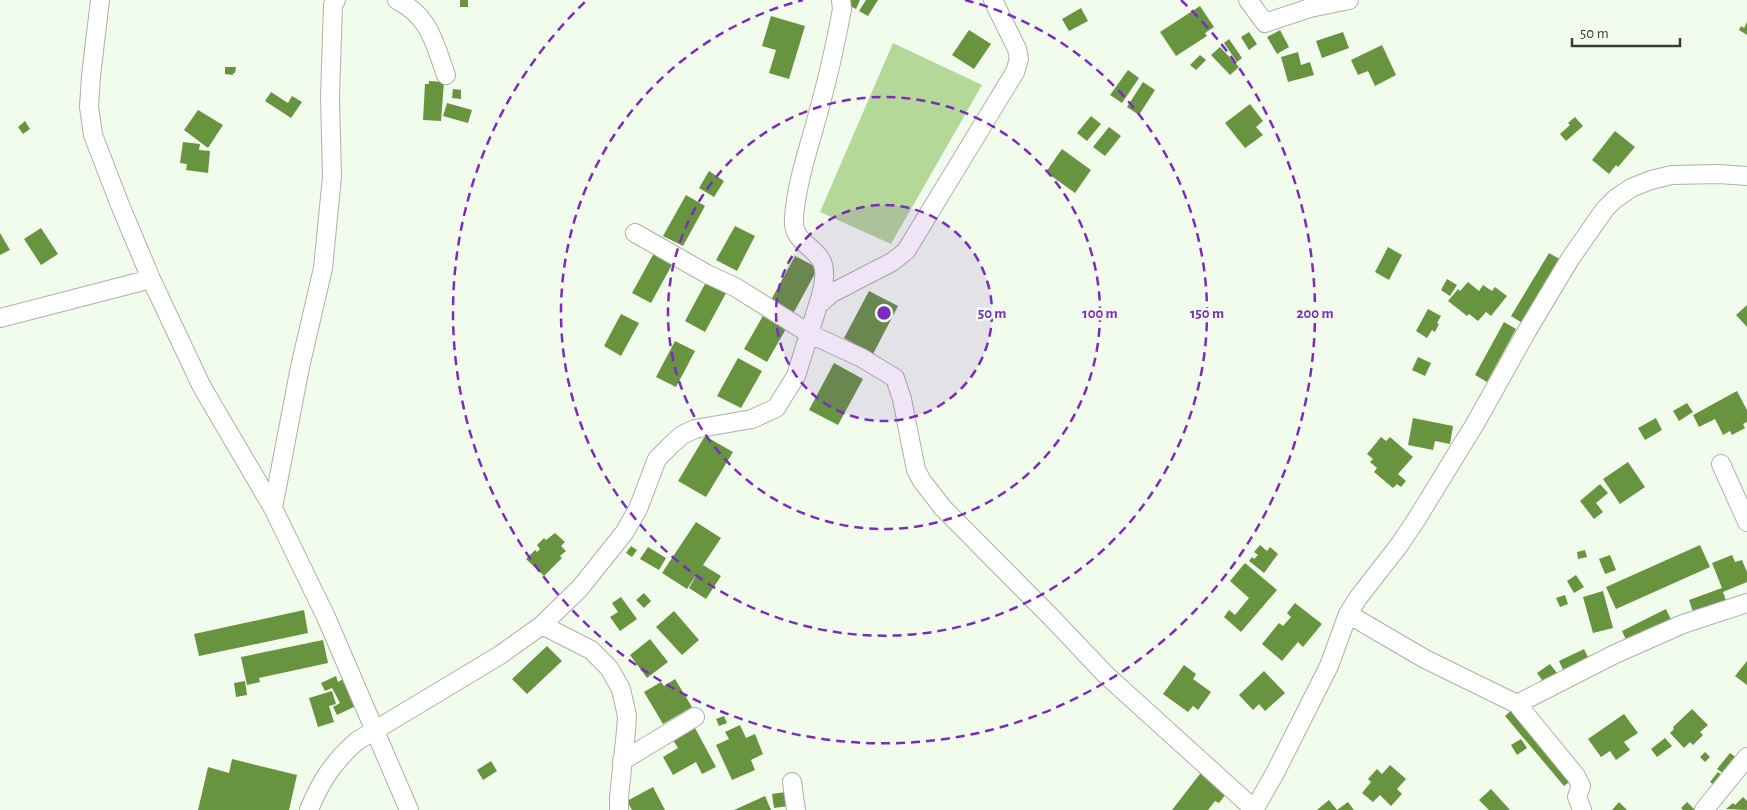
<svg xmlns="http://www.w3.org/2000/svg" width="1747" height="810" font-family="'Alegreya Sans',sans-serif">
<style>
.green{fill:#b4d897}
.building{fill:#689440}
.lines{fill:none;stroke-linecap:round;stroke-linejoin:round}
.minor-casing{stroke:#aab3a4;stroke-width:20}
.minor{stroke:#fff;stroke-width:18}
.ring{fill:none;stroke:#7b2cbf;stroke-width:2.5;stroke-dasharray:9 6}
.centre{fill:#7b2cbf;stroke:#f2fcec;stroke-width:2.5}
.ring-label{font-size:15px;text-anchor:middle;font-weight:bold;fill:#7b2cbf;stroke:#f2fcec;stroke-width:5;stroke-linejoin:round;paint-order:stroke}
</style>
<rect width="100%" height="100%" fill="#f2fcec"/>
<path class="green" d="M893,43L982,85L891,244L820,212Z"/>
<path class="building" d="M460,0H468V7H460Z
M846,0H860L856,9L844,3Z
M866,0H878L868,16L859,11Z
M1200,6L1214,27L1205,33L1207,36L1176,56L1160,32Z
M1081,8L1088,21L1069,31L1062,19Z
M771,16L805,26L789,79L769,73L776,50L762,46Z
M1747,22V35L1739,30L1741,26L1744,28Z
M969,30L991,44L974,69L952,55Z
M1280,30L1289,47L1277,54L1267,37Z
M1249,32L1257,44L1249,50L1241,37Z
M1343,32L1349,48L1322,58L1316,41Z
M1229,39L1242,58L1237,62L1224,43Z
M1382,45L1396,75L1375,86L1368,71L1358,75L1351,60Z
M1220,47L1239,67L1230,75L1211,55Z
M1298,52L1301,65L1310,62L1314,75L1288,82L1281,57Z
M1200,55L1206,60L1196,70L1190,65Z
M225,67H236L235,73H233V75L225,74Z
M1128,70L1139,78L1122,103L1110,95Z
M429,81L444,82L441,121L423,120L425,84H429Z
M1143,82L1155,90L1139,115L1127,107Z
M453,89L461,90V99L452,98Z
M271,92L288,103L292,96L302,102L291,118L265,101Z
M447,103L472,110L468,123L443,116Z
M1250,104L1263,121L1256,127L1263,135L1245,148L1225,123Z
M198,110L223,125L208,148L184,130Z
M1091,116L1101,124L1087,141L1077,133Z
M1575,117L1583,126L1566,141L1560,134L1570,125L1568,123Z
M25,121L30,129L23,134L18,127Z
M1109,127L1121,136L1105,156L1093,147Z
M1615,131L1635,147L1618,167L1616,165L1609,174L1592,160Z
M183,142L200,144L199,150L210,151L208,173L186,170L187,164L180,163Z
M1062,149L1091,170L1075,193L1046,172Z
M709,171L724,181L714,197L699,188Z
M686,195L705,206L683,246L663,236Z
M735,226L755,236L737,271L716,260Z
M41,228L58,254L41,265L24,239Z
M0,233L10,250L0,255Z
M1388,247L1402,255L1389,280L1375,272Z
M654,253L673,263L651,303L632,293Z
M1549,253L1563,261L1524,324L1511,316Z
M795,256L818,268L794,312L771,300Z
M1447,279L1457,285L1450,296L1441,290Z
M706,282L726,293L705,332L685,321Z
M1468,282L1479,291L1483,285L1492,291L1495,287L1507,296L1491,316L1486,312L1478,321L1469,314L1467,316L1448,301L1458,289L1460,291Z
M869,291L898,306L873,354L844,338Z
M1747,305V327L1736,315Z
M1428,309L1441,316L1437,323L1439,324L1435,332L1432,330L1427,338L1416,331Z
M621,314L639,323L621,356L604,346Z
M764,314L787,327L767,362L744,349Z
M1504,322L1516,329L1487,382L1475,375Z
M675,341L695,351L676,387L656,377Z
M1418,357L1431,363L1425,376L1412,370Z
M738,358L762,371L741,408L717,396Z
M834,363L863,379L838,425L809,410Z
M1737,391L1747,410V422L1743,424L1745,428L1732,435L1730,431L1723,435L1715,419L1699,427L1693,415Z
M1687,403L1693,412L1679,421L1673,411Z
M1413,418L1453,426L1450,444L1435,441L1433,450L1408,445Z
M1656,418L1662,430L1645,440L1638,428Z
M705,436L733,452L706,497L678,481Z
M1381,437L1386,441L1390,437L1413,457L1398,474L1406,481L1401,487L1397,484L1393,488L1374,472L1377,468L1370,462L1373,459L1367,454Z
M1628,462L1645,487L1620,504L1603,479Z
M1600,484L1608,493L1596,503L1603,512L1594,519L1580,501Z
M696,522L721,538L703,565L721,576L706,599L689,588L698,572L687,589L662,573Z
M555,533L565,542L561,546L566,551L560,556L562,558L544,576L526,559L535,550L537,552L540,549L537,545L544,538L546,540Z
M1260,545L1267,551L1270,547L1278,554L1264,573L1249,561L1252,557L1254,559L1258,555L1254,552Z
M1700,545L1710,567L1616,609L1606,587Z
M631,546L637,550L632,557L626,553Z
M648,547L666,558L659,570L640,559Z
M1585,550L1587,557L1578,559L1577,552Z
M1610,555L1616,570L1605,574L1599,559Z
M1732,555L1735,562L1742,560L1747,572V582L1723,592L1728,606L1695,618L1689,600L1722,588L1712,563Z
M1245,563L1277,590L1241,632L1224,617L1229,610L1235,615L1249,598L1230,581Z
M1576,575L1584,587L1574,593L1567,581Z
M1603,591L1613,628L1593,633L1583,597Z
M644,593L651,601L644,608L636,600Z
M1565,595L1568,604L1560,607L1556,598Z
M621,597L637,619L620,631L610,617L618,612L612,603Z
M1295,603L1322,624L1303,647L1298,642L1282,661L1262,644L1279,623L1283,626L1291,617L1287,613Z
M1666,609L1673,624L1629,646L1622,631Z
M304,610L308,633L199,656L194,634Z
M674,611L699,640L682,655L656,627Z
M650,639L668,662L647,678L630,655Z
M323,640L328,663L259,678L260,682L247,685L241,657Z
M547,646L562,661L527,694L512,679Z
M1584,649L1591,663L1566,676L1559,661Z
M1747,661V685L1735,676Z
M1550,664L1560,677L1544,689L1539,682L1542,680L1537,673Z
M1184,665L1196,674L1193,679L1211,692L1198,710L1193,706L1188,712L1163,694Z
M1264,671L1285,693L1265,711L1259,704L1253,710L1239,695Z
M336,676L338,682L345,678L358,705L337,715L333,707L340,703L332,688L325,691L321,683Z
M675,679L692,707L663,724L644,692L661,682L664,686Z
M245,681L247,695L236,697L234,683Z
M332,691L336,704L329,706L334,722L318,727L309,698Z
M1515,707L1574,778L1564,786L1505,716Z
M1692,709L1708,725L1700,732L1703,735L1693,745L1690,742L1684,748L1670,733L1674,729L1673,727Z
M1624,714L1638,733L1624,742L1630,750L1616,760L1610,751L1601,757L1588,739Z
M724,716L727,723L719,726L716,719Z
M740,725L746,738L755,734L763,754L751,760L755,770L732,780L716,745L729,739L725,732Z
M695,728L716,767L702,774L696,762L673,775L663,757L678,748L673,740Z
M1665,738L1672,746L1657,757L1651,749Z
M1521,739L1527,748L1517,755L1511,745Z
M1705,752L1710,757L1705,762L1700,757Z
M1730,753L1741,761L1729,777L1717,769Z
M232,759L297,775L289,810H198L208,767L229,773Z
M491,761L497,771L483,780L477,770Z
M1390,765L1406,779L1397,789L1402,794L1391,806L1380,795L1373,802L1362,793L1371,782L1368,779L1377,769L1382,774Z
M1203,770L1229,790L1219,803L1215,801L1208,810H1172Z
M1718,772L1727,780L1719,789L1710,782Z
M653,787L665,810H632L627,801Z
M1491,789L1510,810H1489L1479,800Z
M786,792L788,806L774,808L772,794Z
M765,796L771,810H734Z
M1743,797L1747,801V810L1726,809L1733,803L1735,805Z
M1329,800L1337,810H1317Z
M1348,802L1354,810H1337Z
M1619,802L1627,810H1612Z
M1687,802L1695,810H1683L1681,808Z"/>
<g class="lines">
<defs>
<path id="minor" d="M100,0L91,76L89,107L93,135L120,205L151,279L202,387L273,508L326,617L409,810
M397,0C430,17 434,42 446,75
M1248,0L1265,23L1310,8L1349,0
M635,233L707,274L735,287L810,334L862,358L895,378L902,399L916,470L922,481L943,508L1051,617L1106,675L1255,810
M818,305C822,293 828,272 821,260C810,243 792,241 794,217C797,179 811,142 820,106C829,74 836,41 842,9L841,0
M0,318L151,279
M1721,464L1747,522
M273,508L300,367L323,268L332,177L330,97L333,5L336,0
M1348,614L1425,659L1517,704L1576,776L1581,786L1577,797L1582,810
M542,625L591,650L609,668L621,689L627,716L626,731L619,797V810
M1517,704L1615,654L1683,624L1747,603
M622,761L695,717
M792,782L796,810
M309,810C320,782 334,761 357,741L500,655L542,625L580,588L624,533L638,509L657,459L670,446L682,435L695,429L752,419L776,408L796,376L818,305L832,293L892,262L906,251L1015,72L1019,59L1017,49L993,0
M1254,810L1275,773L1329,666L1348,614L1358,598L1400,544L1416,520L1475,424L1527,331L1570,259L1605,209L1615,199L1631,188L1651,180L1672,175L1719,174L1747,176
M1704,810L1747,757"/>
</defs>
<use href="#minor" class="minor-casing"/>
<use href="#minor" class="minor"/>
</g>
<circle cx="884" cy="313" r="108" fill="#7b2cbf" fill-opacity=".12"/>
<g class="ring">
<circle cx="884" cy="313" r="108"/>
<circle cx="884" cy="313" r="216"/>
<path d="M965 0A323 323 0 1 1 803 0"/>
<path d="M1181 0A431 431 0 1 1 587 0"/>
</g>
<circle cx="884" cy="313" r="8" class="centre"/>
<g class="ring-label">
<text x="992" y="318">50 m</text>
<text x="1100" y="318">100 m</text>
<text x="1207" y="318">150 m</text>
<text x="1315" y="318">200 m</text>
</g>
<path d="M1572 38v8h108v-8" fill="none" stroke="#393c36" stroke-width="2.5"/>
<text x="1580" y="38" font-size="15" fill="#393c36" stroke="#f2fcec" stroke-width="4" paint-order="stroke">50 m</text>
</svg>
